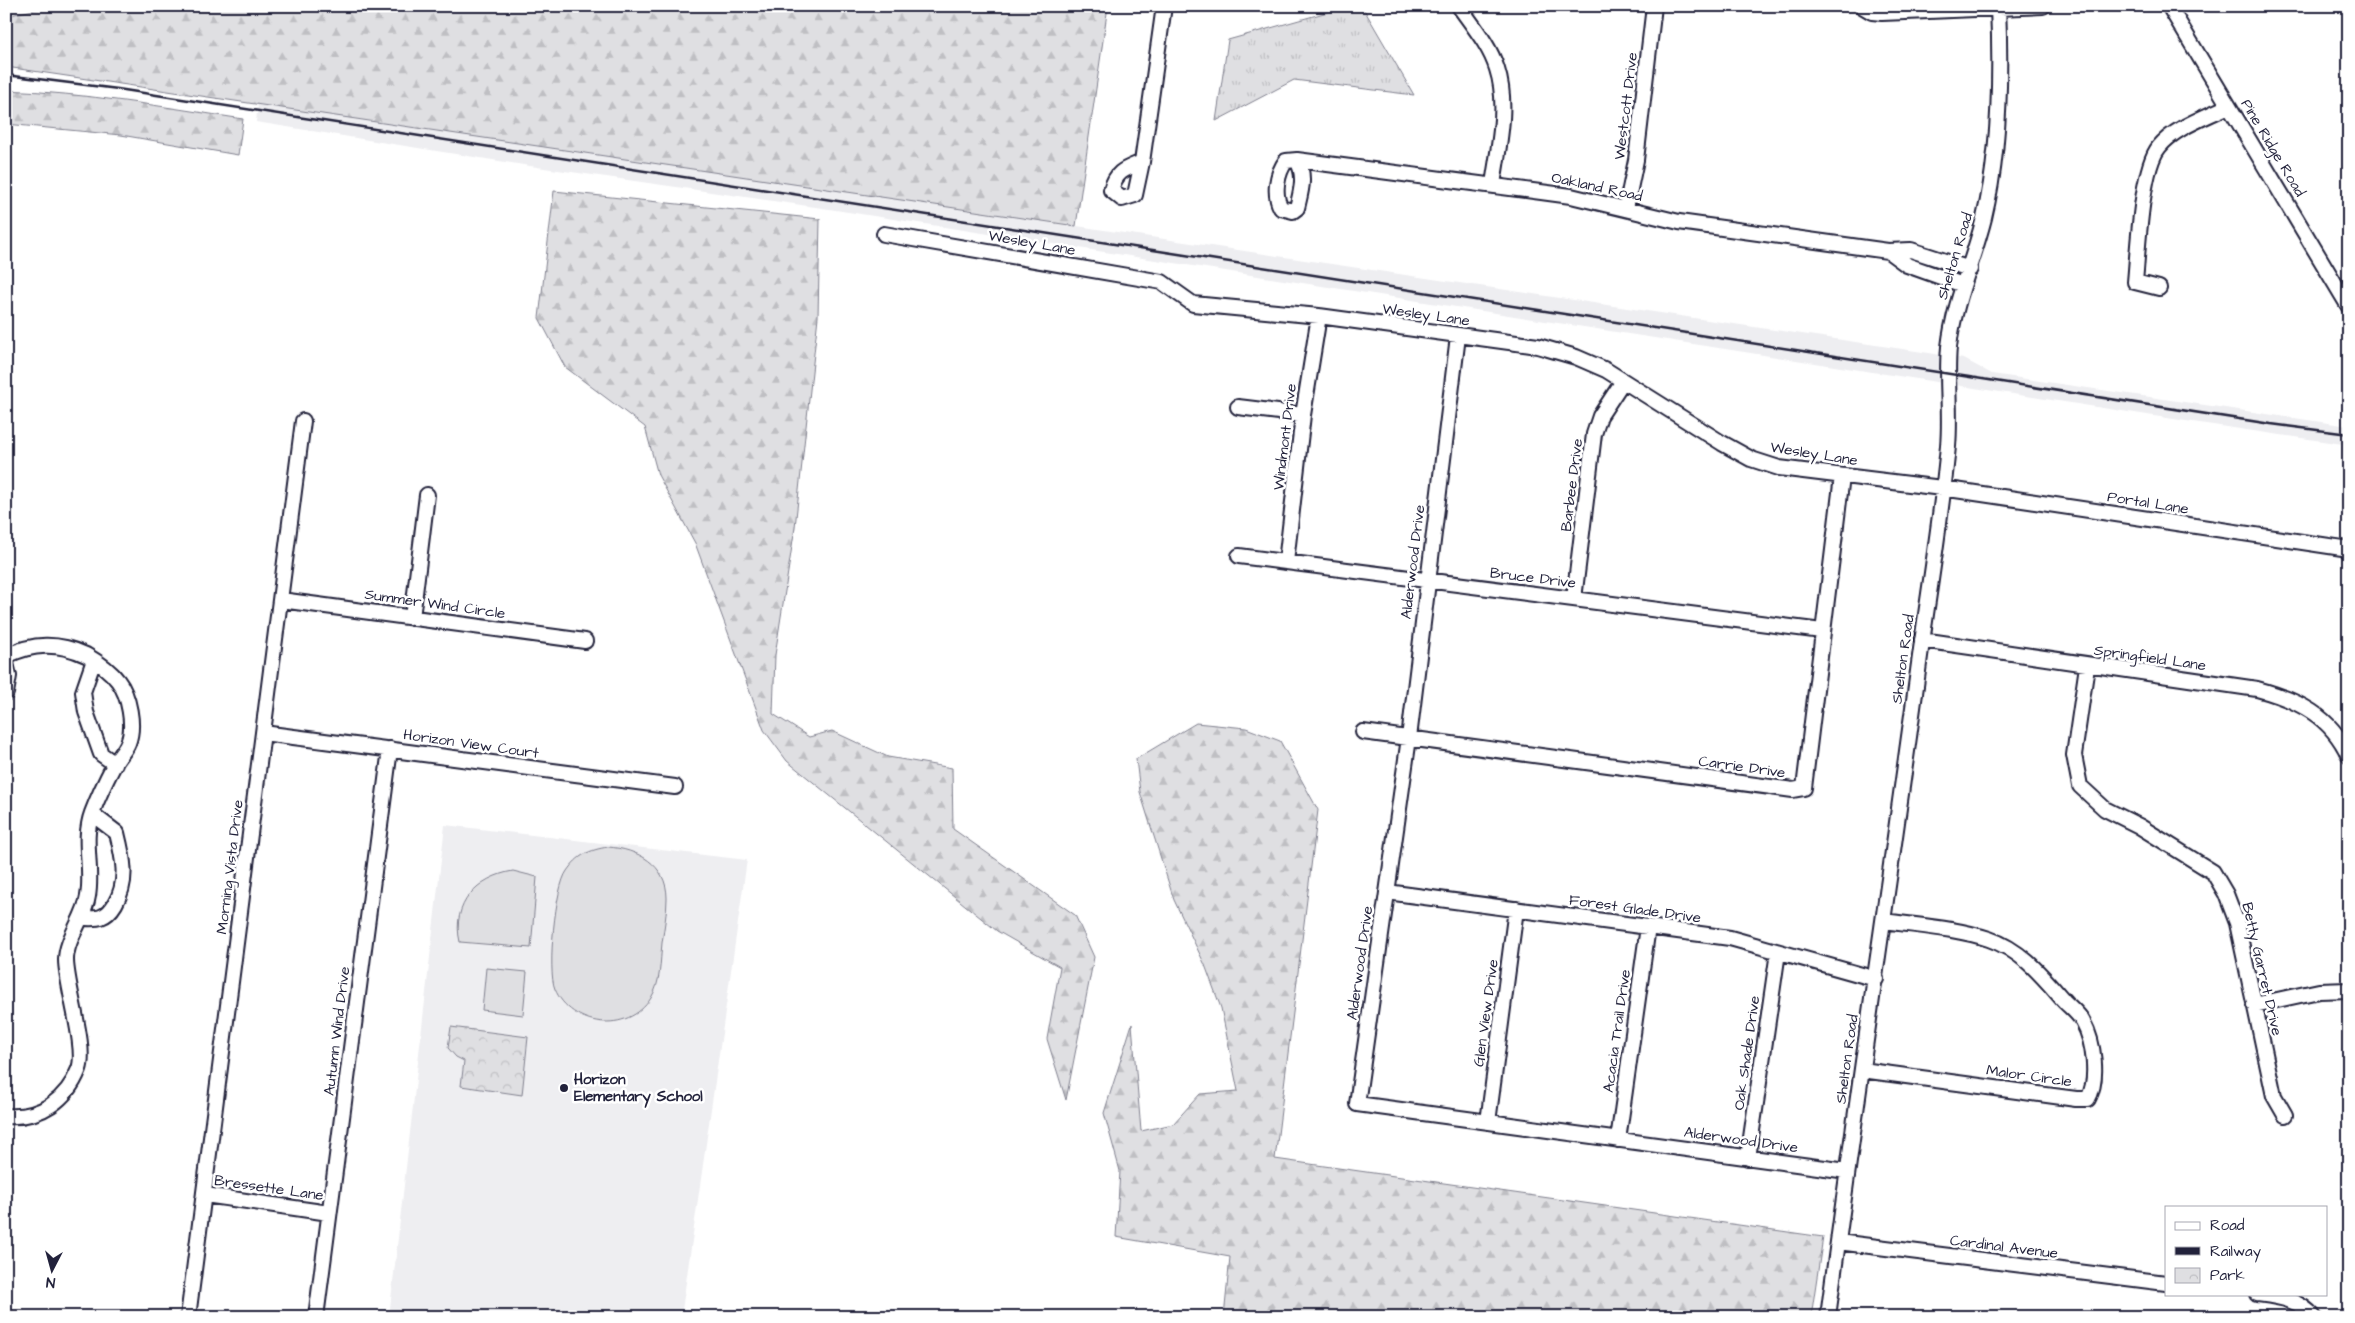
<svg xmlns="http://www.w3.org/2000/svg" width="2355" height="1323" font-family="'Architects Daughter',sans-serif">
<style>
.built{fill:#eeeef1}
.grass{fill:url(#grass-tufts);stroke:#80808e}
.forest{fill:url(#forest-firs);stroke:#80808e}
.park{fill:url(#park-crowns);stroke:#80808e}
.pitch{fill:#dfdfe2;stroke:#80808e}
.lines{fill:none;stroke-linecap:round;stroke-linejoin:round}
.minor-casing{stroke:#22223b;stroke-width:18}
.minor{stroke:#fff;stroke-width:14}
.rail{stroke:#22223b;stroke-width:2.5}
.poi-dot{fill:#22223b;stroke:#fff;stroke-width:2}
.labels{text-anchor:middle;dominant-baseline:central;stroke-width:5;stroke-linejoin:round;paint-order:stroke}
.street-label{font-size:15px;fill:#22223b;stroke:#fff}
.poi-label{font-size:15px;font-weight:bold;fill:#22223b;stroke:#fff;text-anchor:start}
</style>
<defs>
<pattern id="grass-tufts" width="24" height="20" patternUnits="userSpaceOnUse" patternTransform="scale(1.25)"><rect width="24" height="20" fill="#dfdfe2"/><path d="M3 7l-1-3M5 7V3M7 7l1-3M15 17l-1-3M17 17v-4M19 17l1-3" fill="none" stroke="#bfbfc3"/></pattern>
<pattern id="forest-firs" width="22" height="20" patternUnits="userSpaceOnUse" patternTransform="scale(1.25)"><rect width="22" height="20" fill="#dfdfe2"/><path d="M5 1l3.5 6h-7zM16 11l3.5 6h-7z" fill="#bfbfc3"/></pattern>
<pattern id="park-crowns" width="20" height="18" patternUnits="userSpaceOnUse" patternTransform="scale(1.25)"><rect width="20" height="18" fill="#dfdfe2"/><path d="M2 6a3 3 0 1 1 6 0M12 15a3 3 0 1 1 6 0" fill="none" stroke="#bfbfc3"/></pattern>
</defs>
<rect width="100%" height="100%" fill="#fff"/>
<filter id="ink" filterUnits="userSpaceOnUse"><feTurbulence type="fractalNoise" baseFrequency=".02" numOctaves="2"/><feDisplacementMap in="SourceGraphic" scale="10" xChannelSelector="R" yChannelSelector="G"/><feConvolveMatrix kernelMatrix="1 2 1 2 8 2 1 2 1" color-interpolation-filters="sRGB"/></filter>
<g filter="url(#ink)">
<path class="built" d="M258,104L1929,353L1964,359L1992,374L2349,426V445L2186,421L829,209L530,166L256,122Z
M445,825L747,860L681,1317H389Z"/>
<path class="grass" d="M1349,6H1362L1414,95L1294,80L1216,121L1228,40Z"/>
<path class="forest" d="M51,6H1108L1076,226L6,67V16Z
M6,90C86,93 164,107 243,119L238,155L121,135L6,124Z
M554,191L820,219L818,317L795,527L775,655L773,714L809,737L832,731L888,757L952,768L953,829L1075,915L1094,957L1066,1100L1047,1039L1060,967L997,931L787,761L764,730L695,543L658,475L645,427L565,367L539,318Z
M1196,723L1246,728L1280,741L1318,810L1275,1159L1823,1237L1811,1317H1224L1230,1257L1116,1237L1120,1171L1104,1113L1132,1024L1141,1131L1173,1124L1200,1094L1238,1091L1221,1008L1205,965L1174,900L1140,792L1136,759Z"/>
<path class="park" d="M451,1027L528,1037L522,1095L461,1086L464,1061L456,1057L448,1048Z"/>
<path class="pitch" d="M608,847C637,849 667,864 667,898C667,913 664,928 662,943C660,962 661,982 651,998C628,1035 571,1027 555,989C547,971 555,887 567,871C578,855 589,850 608,847Z
M513,871L537,877L531,948L460,942C451,904 477,877 513,871Z
M486,968L527,972L523,1015L482,1010Z"/>
<g class="lines">
<defs>
<path id="minor" d="M1459,6C1473,26 1490,46 1497,69C1509,106 1498,148 1493,185
M1862,6L1872,12L1882,13L2043,6
M2169,6L2349,307
M1297,160L1571,196L1679,222L1888,251L1911,250L1970,269
M1297,160C1306,176 1301,191 1297,208L1293,211L1281,208C1273,194 1277,173 1286,161Z
M1142,162L1164,6
M1142,162L1135,195L1122,199L1111,190C1116,171 1125,169 1142,162Z
M1626,208L1636,160L1654,6
M884,234L1162,282L1193,304L1319,316L1538,346L1576,357L1606,370L1722,443L1751,459L1779,468L1942,488L2349,549
M1888,251L1907,265L1963,285
M2159,288L2135,282C2138,251 2141,169 2159,147C2175,127 2207,117 2228,106
M1458,336L1409,738L1357,1104L1847,1171
M1238,407L1303,415
M1239,556L1822,631
M1286,562L1303,415L1319,316
M1574,599L1594,434L1600,416L1623,381
M281,600L585,641
M412,618L427,495
M1922,640L2257,689C2298,700 2331,716 2349,756
M6,656C33,643 58,642 86,655C98,662 110,670 118,681C129,695 135,726 128,743C125,751 118,757 114,765C106,780 98,797 92,813C82,840 93,868 88,896C85,918 66,938 66,960C66,985 87,1048 79,1069C67,1100 40,1119 6,1116
M94,660L83,692L86,712L101,754L115,764
M6,663L9,676L6,693
M2087,666L2074,755L2080,786L2105,809L2139,826L2213,872L2226,894L2237,923L2274,1096L2285,1115
M1363,732L1793,790L1804,788L1842,476
M263,733L675,787
M1387,892L1730,938L1876,979
M82,918C87,918 96,919 101,917C107,915 112,909 115,904C129,881 123,857 117,833L92,814
M2254,1005L2319,991L2349,990
M1862,1070L2076,1099H2088C2099,1079 2094,1042 2083,1022C2079,1014 2071,1008 2065,1002C2043,977 2022,950 1989,939C1956,928 1919,926 1884,921
M1488,1122L1516,909
M1618,1140L1648,927
M1748,1158L1778,952
M205,1195L329,1213
M1838,1242L2166,1283
M2257,1294C2279,1297 2299,1299 2314,1317
M188,1317L303,421
M316,1317L390,749
M1828,1317C1856,1101 1889,886 1918,671C1928,596 1941,521 1948,446C1951,413 1946,380 1949,347C1954,302 1973,262 1984,218C2000,152 2001,74 1998,6"/>
</defs>
<use href="#minor" class="minor-casing"/>
<use href="#minor" class="minor"/>
<path class="rail" d="M6,75L118,89L2271,424L2349,434"/>
</g>
</g>
<circle class="poi-dot" cx="564" cy="1088" r="5"/>
<g class="labels">
<g class="street-label">
<text transform="translate(1626 106) rotate(-83)">Westcott Drive</text>
<text transform="translate(2273 148) rotate(59)">Pine Ridge Road</text>
<text transform="translate(1597 187) rotate(12)">Oakland Road</text>
<text transform="translate(1032 243) rotate(10)">Wesley Lane</text>
<text transform="translate(1955 256) rotate(-73)">Shelton Road</text>
<text transform="translate(1426 315) rotate(8)">Wesley Lane</text>
<text transform="translate(1285 437) rotate(-83)">Windmont Drive</text>
<text transform="translate(1814 454) rotate(9)">Wesley Lane</text>
<text transform="translate(1572 485) rotate(-83)">Barbee Drive</text>
<text transform="translate(2148 503) rotate(9)">Portal Lane</text>
<text transform="translate(1413 562) rotate(-83)">Alderwood Drive</text>
<text transform="translate(1533 578) rotate(7)">Bruce Drive</text>
<text transform="translate(435 604) rotate(8)">Summer Wind Circle</text>
<text transform="translate(2150 658) rotate(8)">Springfield Lane</text>
<text transform="translate(1903 659) rotate(-82)">Shelton Road</text>
<text transform="translate(471 744) rotate(8)">Horizon View Court</text>
<text transform="translate(1742 767) rotate(8)">Carrie Drive</text>
<text transform="translate(230 867) rotate(-83)">Morning Vista Drive</text>
<text transform="translate(1635 909) rotate(8)">Forest Glade Drive</text>
<text transform="translate(1360 963) rotate(-82)">Alderwood Drive</text>
<text transform="translate(2262 969) rotate(77)">Betty Garret Drive</text>
<text transform="translate(1486 1013) rotate(-82)">Glen View Drive</text>
<text transform="translate(337 1031) rotate(-83)">Autumn Wind Drive</text>
<text transform="translate(1617 1031) rotate(-82)">Acacia Trail Drive</text>
<text transform="translate(1747 1053) rotate(-82)">Oak Shade Drive</text>
<text transform="translate(1847 1059) rotate(-82)">Shelton Road</text>
<text transform="translate(2029 1076) rotate(8)">Malor Circle</text>
<text transform="translate(1741 1140) rotate(8)">Alderwood Drive</text>
<text transform="translate(269 1188) rotate(8)">Bressette Lane</text>
<text transform="translate(2004 1247) rotate(7)">Cardinal Avenue</text>
</g>
<g class="poi-label">
<text x="574" y="1079">Horizon<tspan x="574" dy="17">Elementary School</tspan></text>
</g>
</g>
<rect width="2355" height="1323" fill="none" stroke="#fff" stroke-width="25"/>
<rect x="12" y="12" width="2330" height="1298" fill="none" stroke="#22223b" stroke-width="2" filter="url(#ink)"/>
<rect x="2165" y="1206" width="162" height="90" fill="#ffffff" stroke="#a7a7b1"/>
<rect x="2175" y="1222" width="25" height="8" fill="#ffffff" stroke="#a7a7b1"/>
<text x="2210" y="1230" font-size="15" fill="#22223b">Road</text>
<rect x="2175" y="1247" width="25" height="8" fill="#22223b" stroke="#a7a7b1"/>
<text x="2210" y="1256" font-size="15" fill="#22223b">Railway</text>
<rect x="2175" y="1268" width="25" height="15" fill="url(#park-crowns)" stroke="#a7a7b1"/>
<text x="2210" y="1280" font-size="15" fill="#22223b">Park</text>
<g transform="translate(52 1270) rotate(186)" stroke="#ffffff" stroke-width="4" paint-order="stroke">
<path d="M0-4L9 19L0 12L-9 19Z" fill="#22223b"/>
<text y="-8" font-size="14" font-weight="bold" text-anchor="middle" fill="#22223b">N</text>
</g>
</svg>
